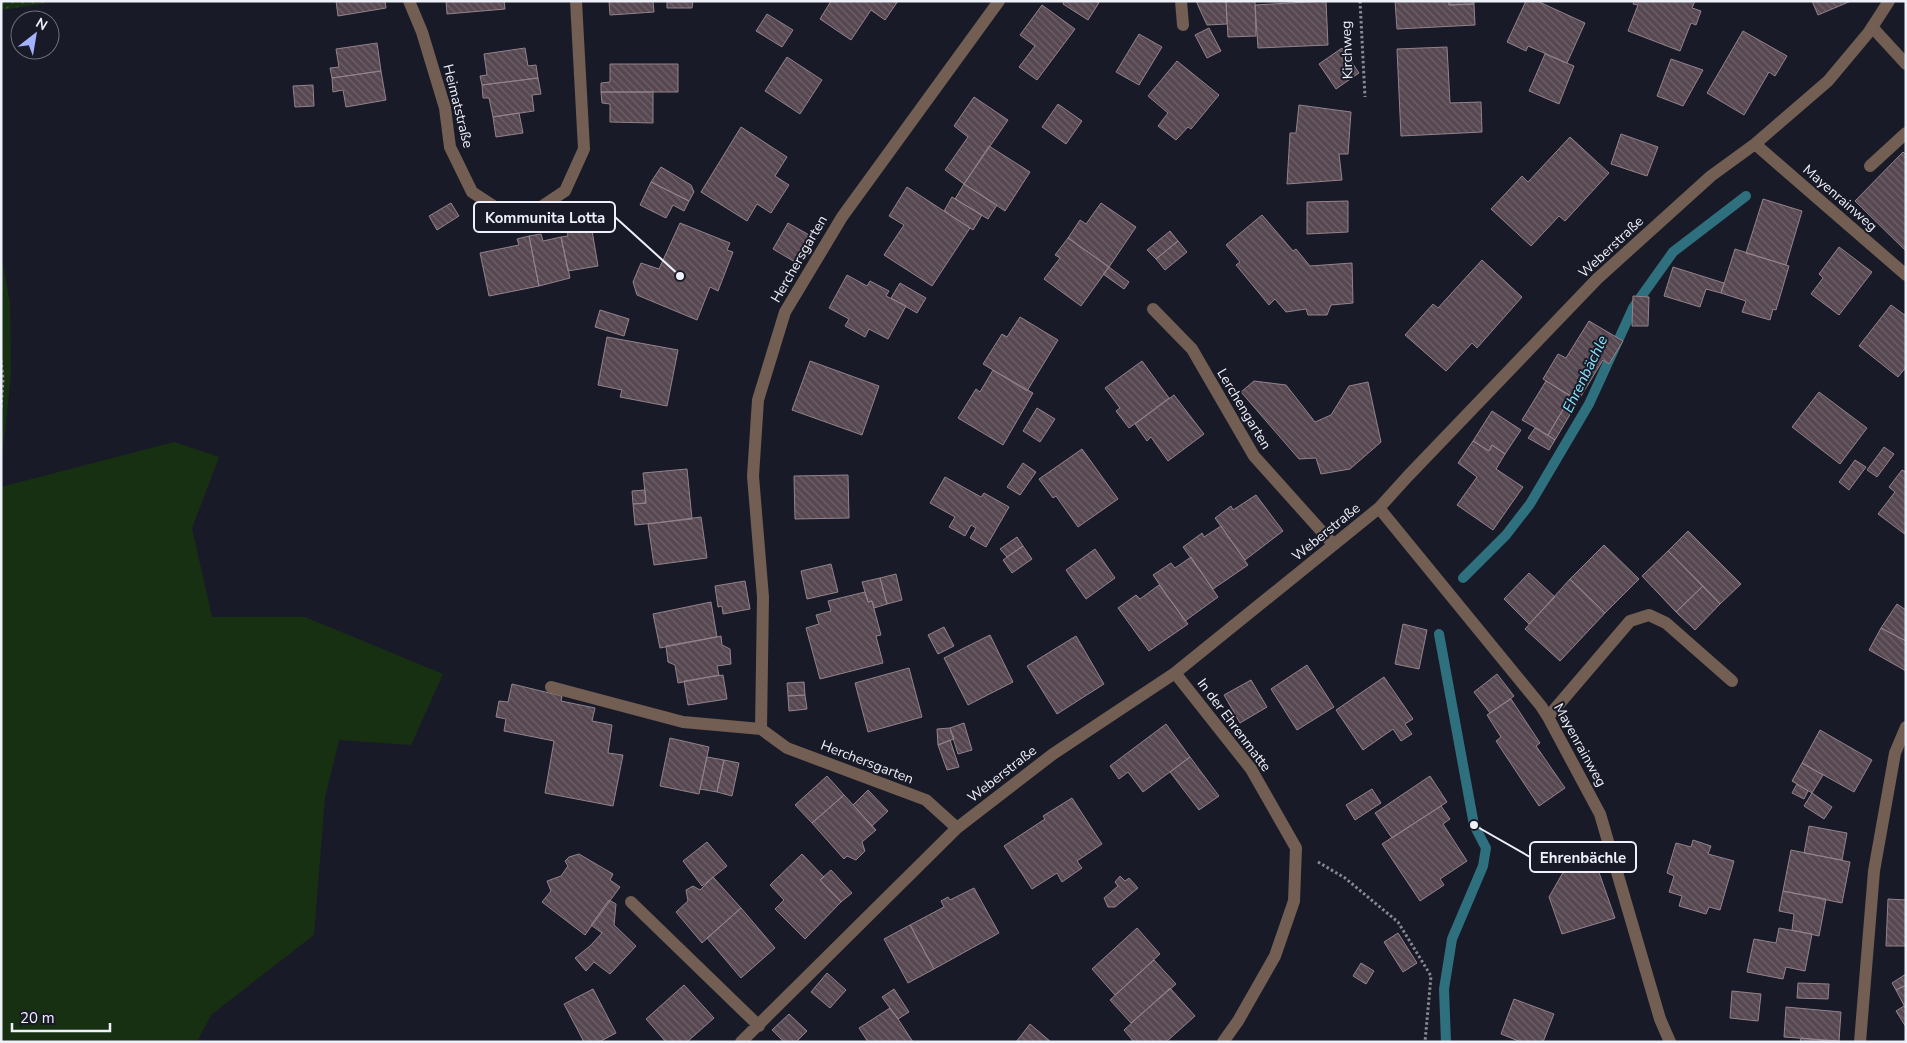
<svg xmlns="http://www.w3.org/2000/svg" width="1907" height="1043" font-family="'Nunito Sans',sans-serif">
<style>
.grass{fill:#173012}
.park{fill:url(#park-dots)}
.lines{fill:none;stroke-linecap:round;stroke-linejoin:round}
.stream{stroke:#2f707f;stroke-width:10}
.building{fill:url(#building-back-hatch);stroke:#93828c}
.path{stroke:#878993;stroke-width:3;stroke-dasharray:2.5 2.5;stroke-linecap:butt}
.minor{stroke:#725e53;stroke-width:12}
.labels{text-anchor:middle;dominant-baseline:central;stroke-width:4;stroke-linejoin:round;paint-order:stroke}
.street-label{font-size:14px;fill:#eff1fa;stroke:#191a27}
.water-label{font-size:15px;font-style:italic;fill:#84e7ff;stroke:#191a27}
.leader{fill:none;stroke:#eff1fa;stroke-width:2}
.callout-dot{fill:#eff1fa;stroke:#191a27;stroke-width:2}
.callout{fill:#191a27;stroke:#eff1fa;stroke-width:2}
.callout-label{font-size:15px;text-anchor:middle;font-weight:bold;fill:#eff1fa}
</style>
<defs>
<pattern id="park-dots" width="8" height="8" patternUnits="userSpaceOnUse" patternTransform="scale(1.25)"><rect width="8" height="8" fill="#173012"/><path d="M2 2h.1M6 6h.1" fill="none" stroke="#394e35" stroke-width="1.8" stroke-linecap="round"/></pattern>
<pattern id="building-back-hatch" width="6" height="6" patternUnits="userSpaceOnUse" patternTransform="scale(1.25)"><rect width="6" height="6" fill="#564750"/><path d="M-1 5l2 2M0 0l6 6M5-1l2 2" fill="none" stroke="#6f626a"/></pattern>
</defs>
<rect width="100%" height="100%" fill="#191a27"/>
<path class="grass" d="M1,253L10,303L11,374L1,468Z
M174,442L219,457L192,528L212,617H305L443,674L411,745L339,740L325,797L314,935L211,1015L197,1042H1V487Z"/>
<path class="park" d="M1,1H58L1,10Z"/>
<g class="lines">
<path class="stream" d="M1463,578L1506,535L1530,504L1589,404L1633,308L1673,252L1746,196
M1439,634L1474,825L1486,848L1483,866L1452,939L1444,989L1446,1042"/>
</g>
<path class="building" d="M336,1H385L386,8L338,16Z
M446,1H504L505,9L447,14Z
M609,1H653L654,12L610,15Z
M667,1H693L692,8H667Z
M831,1H898L885,20L871,10L851,40L820,19Z
M1064,1H1100L1088,20L1063,4Z
M1196,1H1226L1227,24L1207,25Z
M1226,1H1255L1256,36L1228,37Z
M1326,1L1328,45L1258,48L1255,5Z
M1395,1H1449V5L1474,4L1475,25L1397,29Z
M1449,1H1474V4L1449,5Z
M1526,1H1537L1585,23L1567,63L1528,46L1526,51L1507,42Z
M1634,1H1695L1692,8L1701,11L1696,25L1691,23L1680,51L1628,31L1638,5L1633,4Z
M1812,1H1851L1818,15Z
M1042,5L1075,29L1037,80L1019,67L1035,46L1020,35Z
M767,14L793,30L782,47L756,31Z
M1209,28L1221,51L1207,58L1195,35Z
M1743,31L1787,56L1775,76L1769,72L1744,115L1707,93Z
M1139,34L1162,47L1139,85L1116,72Z
M377,43L381,71L332,78L330,68L339,67L336,49Z
M1447,47L1450,103L1481,102L1482,132L1401,136L1397,49Z
M525,48L528,66L536,65L538,78L482,85L480,76L487,75L484,54Z
M1342,48L1359,73L1336,89L1319,64Z
M1545,54L1574,66L1559,104L1529,91Z
M787,57L822,80L800,114L765,91Z
M1671,59L1703,70L1683,106L1657,96Z
M1177,61L1219,95L1191,129L1188,127L1176,140L1158,126L1168,113L1148,96Z
M610,64H678V92H601V83L610,82Z
M381,71L386,100L346,107L343,90L333,92L332,78Z
M538,78L541,94L532,95L534,111L493,117L489,98H483L482,85Z
M313,85L314,106L295,107L293,86Z
M601,92H653V123L610,122V104L602,103Z
M974,97L1008,120L964,184L945,170L968,137L954,126Z
M1058,104L1082,121L1066,144L1042,127Z
M1299,105L1351,112L1348,154H1339L1342,180L1287,184L1290,133H1296Z
M519,113L523,133L496,137L493,117Z
M741,127L787,157L775,176L789,185L771,213L757,204L747,221L701,192Z
M1621,134L1658,147L1647,176L1611,164Z
M1570,137L1609,173L1565,221L1559,216L1531,246L1491,209L1522,176L1528,182Z
M989,146L1030,172L1005,211L964,184Z
M1903,152L1906,155V251L1855,201Z
M661,167L691,185L694,192L689,201L651,182Z
M651,182L689,201L684,211L673,205L666,218L640,205Z
M964,184L997,205L988,219L955,199Z
M907,187L970,228L932,286L884,255L904,225L889,216Z
M952,197L982,215L973,230L944,211Z
M1763,199L1802,211L1786,265L1746,253Z
M1348,201V232L1307,234V202Z
M451,203L459,216L437,230L429,216Z
M1101,203L1136,227L1109,267L1068,238L1080,220L1086,224Z
M589,213L598,266L568,271L561,237L568,236L565,217Z
M1262,215L1293,251L1296,249L1310,266L1352,263L1353,303L1331,305L1327,315H1308L1306,309L1286,312L1275,299L1269,305L1236,265L1240,262L1226,245Z
M680,223L730,243L727,250L733,252L718,291L710,287L697,320L637,295L633,282L641,263L659,269Z
M788,223L811,236L795,262L773,249Z
M1170,231L1178,241L1156,259L1147,250Z
M541,234L543,241L561,237L570,278L539,286L529,236Z
M529,236L539,286L489,296L480,253L519,245L517,239Z
M1068,238L1109,267L1081,306L1044,279L1060,258L1055,255Z
M1178,241L1187,252L1165,270L1156,259Z
M1839,247L1872,272L1839,315L1811,294L1823,278L1819,274Z
M1735,249L1789,266L1776,310L1773,309L1770,320L1742,312L1746,301L1721,293Z
M1482,260L1522,297L1477,348L1472,343L1446,371L1405,335L1433,304L1438,308Z
M1109,267L1129,282L1124,289L1103,274Z
M1673,267L1724,283L1721,293L1706,289L1700,307L1664,296Z
M847,275L867,286L870,281L889,291L886,296L906,306L888,339L869,329L865,337L845,326L849,319L829,308Z
M900,283L926,298L917,313L891,298Z
M1633,296L1649,297L1648,326H1632Z
M1891,305L1906,316V367L1898,377L1859,346Z
M600,310L629,319L624,336L595,327Z
M1020,317L1058,340L1027,391L983,364L1002,334L1007,337Z
M1589,321L1623,341L1609,364L1603,360L1578,401L1543,379L1558,354L1566,358Z
M607,337L678,350L667,406L620,397L622,390L598,385Z
M810,361L879,386L862,435L792,410Z
M1142,361L1169,398L1129,428L1116,411L1120,408L1105,388Z
M993,370L1033,393L1003,445L958,418L976,389L980,392Z
M1254,381L1286,385L1315,422L1331,415L1349,386L1368,382L1381,442L1350,469L1321,474L1316,458L1299,459L1241,392Z
M1546,381L1571,396L1548,435L1522,420Z
M1819,392L1867,428L1840,464L1792,427Z
M1174,395L1204,434L1168,461L1151,437L1147,441L1135,424Z
M1571,396L1578,401L1555,440L1548,435Z
M1037,408L1055,419L1040,442L1023,431Z
M1492,411L1521,430L1505,454L1492,445L1489,451L1473,441Z
M1535,428L1555,440L1549,450L1528,438Z
M1473,441L1489,451L1492,445L1505,454L1496,469L1523,487L1493,530L1457,505L1477,477L1458,463Z
M1884,447L1894,454L1877,477L1867,470Z
M1082,449L1118,499L1078,527L1056,496L1053,498L1039,479Z
M1855,460L1866,467L1849,490L1839,482Z
M1023,463L1036,472L1020,495L1007,487Z
M687,469L692,519L635,525L633,504L646,503L643,473Z
M1902,470L1906,472V535L1878,514L1895,492L1889,487Z
M848,475L849,518L795,519L794,476Z
M945,477L981,497L984,493L1009,507L986,547L970,538L976,528L971,525L965,536L949,527L955,517L930,503Z
M645,490L646,503L633,504L632,491Z
M1256,495L1283,531L1245,560L1215,518L1231,506L1233,510Z
M701,517L707,558L654,565L648,524Z
M1221,526L1248,565L1213,589L1183,547L1202,533L1204,537Z
M1688,531L1741,584L1720,604L1668,551Z
M1017,537L1023,546L1007,557L1000,549Z
M1604,545L1639,579L1605,613L1570,579Z
M1023,546L1032,559L1012,573L1003,560Z
M1095,549L1115,578L1086,599L1066,570Z
M1668,551L1703,586L1676,612L1642,576Z
M1191,557L1218,597L1185,621L1153,575L1171,563L1175,568Z
M831,564L838,592L807,599L801,571Z
M1529,573L1555,597L1529,624L1504,599Z
M896,574L902,600L887,604L880,578Z
M880,578L887,604L874,608L872,601L868,602L862,582Z
M1570,579L1605,613L1560,661L1525,629Z
M745,581L750,609L723,614L722,606L718,607L715,586Z
M1159,585L1188,624L1149,651L1118,608L1136,595L1140,599Z
M1703,586L1720,604L1695,630L1676,612Z
M865,592L868,602L872,601L881,635L876,636L883,663L820,679L806,628L819,624L816,615L831,611L828,601Z
M711,602L717,637L660,648L653,614Z
M1897,604L1906,610V641L1881,628Z
M1403,624L1427,630L1419,669L1395,664Z
M944,627L954,646L938,654L928,635Z
M1881,628L1906,641V671L1869,650Z
M990,635L1013,682L968,705L944,658Z
M721,636L722,645L730,649L731,664L717,666L719,675L678,683L675,665L668,662L666,646Z
M1076,636L1104,684L1057,714L1027,666Z
M1307,665L1334,707L1297,730L1271,689Z
M909,668L922,717L868,732L855,683Z
M1497,674L1514,696L1490,713L1474,692Z
M723,675L727,699L688,705L684,681Z
M1384,677L1413,719L1405,724L1412,734L1401,741L1393,729L1363,750L1336,710Z
M1251,680L1267,707L1240,723L1224,695Z
M804,682L805,695L788,696L787,683Z
M512,684L562,696L561,701L595,708L592,721L612,725L608,753L623,755L613,806L545,793L554,741L504,731L506,719L496,717L499,701L508,702Z
M805,695L807,709L789,711L788,696Z
M1511,699L1540,743L1536,746L1565,788L1539,806L1496,741L1501,737L1487,715Z
M964,723L972,750L958,754L950,728Z
M1166,724L1190,757L1143,792L1128,772L1119,779L1110,766Z
M950,728L954,739L938,745L937,729Z
M1820,730L1872,760L1854,792L1802,763Z
M670,738L709,747L699,794L660,786Z
M950,740L959,767L947,770L938,745Z
M707,757L724,760L717,792L700,789Z
M1190,757L1219,796L1199,810L1170,772Z
M724,760L739,763L732,796L717,792Z
M1802,763L1823,775L1812,793L1792,781Z
M827,776L844,795L812,823L795,805Z
M1430,776L1447,802L1392,838L1375,813Z
M1797,784L1808,791L1804,799L1792,793Z
M1372,789L1381,803L1355,820L1346,805Z
M868,790L888,811L872,826L853,805Z
M1812,793L1832,807L1824,819L1804,806Z
M844,795L876,830L862,842L865,851L856,860L847,856L844,859L812,823Z
M1072,798L1102,844L1077,861L1082,868L1062,882L1057,873L1032,889L1004,846L1045,819L1043,816Z
M1441,806L1450,819L1443,824L1467,861L1440,879L1444,885L1420,901L1382,844Z
M1809,826L1847,833L1842,860L1804,853Z
M1693,840L1711,846L1708,854L1734,861L1720,910L1709,907L1706,914L1679,906L1682,896L1669,892L1674,876L1667,873L1676,843L1691,847Z
M707,842L727,866L702,886L683,861Z
M1791,850L1850,862L1842,903L1783,891Z
M579,854L613,874L610,880L620,887L585,935L542,902L551,891L547,881L561,876L568,866L565,861L569,857Z
M802,854L824,877L820,880L841,902L805,939L775,909L784,900L770,885Z
M1596,864L1615,918L1562,934L1549,897L1565,869Z
M831,870L852,893L841,902L820,880Z
M1120,876L1125,881L1129,878L1138,888L1115,907H1108L1104,898L1118,886L1115,882Z
M713,877L741,908L702,943L676,912L688,901L686,890L693,886L700,890Z
M974,888L999,933L934,969L910,925L944,907L941,901L948,897L950,900Z
M1783,891L1826,899L1819,936L1792,930L1794,914L1779,911Z
M1888,899L1906,900V946H1886Z
M609,900L616,904L614,925L636,946L610,974L594,962L586,971L575,958L590,946L602,933L591,925Z
M741,908L775,948L741,978L707,938Z
M910,925L934,969L908,983L884,939Z
M1137,928L1160,954L1115,995L1092,969Z
M1779,928L1812,934L1805,971L1786,967L1783,979L1747,972L1754,939L1776,943Z
M1398,933L1417,963L1403,972L1384,942Z
M1154,960L1176,984L1131,1023L1110,1000Z
M1361,963L1374,971L1366,984L1353,976Z
M827,973L846,990L830,1008L811,992Z
M1906,974V985L1896,990L1892,983Z
M1798,983L1829,984L1828,999L1797,998Z
M684,985L714,1018L687,1042H666L646,1019Z
M1906,985V1009L1896,990Z
M1170,988L1195,1016L1166,1042H1134L1124,1030Z
M593,989L616,1033L599,1042H584L564,1004Z
M894,989L909,1012L898,1019L882,997Z
M1732,991L1761,994L1758,1021L1730,1018Z
M1514,999L1554,1014L1543,1042H1521L1501,1034Z
M1904,1006L1906,1009V1027L1896,1011Z
M1786,1007L1841,1012L1839,1041L1784,1037Z
M890,1008L898,1019L913,1042H868L859,1028Z
M789,1014L807,1031L796,1042H784L772,1030Z
M1030,1024L1051,1042H1016Z
M1801,1038L1829,1041V1042H1800Z"/>
<g class="lines">
<path class="path" d="M1360,1L1365,97
M1,360L3,379L1,409
M1318,862L1345,878L1398,922L1431,976L1425,1042"/>
<path class="minor" d="M409,1L422,32L445,108L450,147L472,192L495,207L516,211L541,207L565,191L584,149L576,1
M1181,1L1183,25
M1872,27L1906,64
M1755,144L1906,275
M1870,166L1906,133
M1153,309L1192,349L1254,456L1333,544
M1379,508L1541,706L1548,717L1600,814L1660,1019L1670,1042
M1175,673L1251,769L1296,848L1294,901L1275,956L1238,1021L1223,1042
M551,687L683,722L761,729
M1548,717L1630,621L1649,615L1666,623L1732,681
M957,828L926,800L787,748L761,729L763,597L753,476L758,400L785,312L842,217L999,1
M631,902L759,1026
M741,1042L957,828L1053,754L1175,673L1379,508L1408,476L1597,279L1711,176L1755,144L1828,81L1869,32L1889,1
M1860,1042L1874,871L1895,753L1906,727"/>
</g>
<g class="labels">
<g class="street-label">
<text transform="translate(1347 50) rotate(-92)">Kirchweg</text>
<text transform="translate(458 106) rotate(76)">Heimatstraße</text>
<text transform="translate(1840 198) rotate(41)">Mayenrainweg</text>
<text transform="translate(1611 247) rotate(-43)">Weberstraße</text>
<text transform="translate(799 259) rotate(-60)">Herchersgarten</text>
<text transform="translate(1244 409) rotate(59)">Lerchengarten</text>
<text transform="translate(1326 532) rotate(-39)">Weberstraße</text>
<text transform="translate(1234 725) rotate(53)">In der Ehrenmatte</text>
<text transform="translate(1580 745) rotate(61)">Mayenrainweg</text>
<text transform="translate(867 762) rotate(21)">Herchersgarten</text>
<text transform="translate(1002 774) rotate(-38)">Weberstraße</text>
</g>
<g class="water-label">
<text transform="translate(1585 374) rotate(-64)">Ehrenbächle</text>
</g>
</g>
<path class="leader" d="M680 276L615 217M1474 825L1530 857"/>
<g class="callout-dot">
<circle cx="680" cy="276" r="5"/>
<circle cx="1474" cy="825" r="5"/>
</g>
<g class="callout">
<rect x="474" y="202" width="141" height="30" rx="5"/>
<rect x="1530" y="842" width="106" height="30" rx="5"/>
</g>
<g class="callout-label">
<text x="545" y="223">Kommunita Lotta</text>
<text x="1583" y="863">Ehrenbächle</text>
</g>
<rect width="1907" height="1043" fill="none" stroke="#eff1fa" stroke-width="5"/>
<g transform="translate(35 35) rotate(31)"><circle r="24" fill="#191a27" stroke="#6f707b"/>
<path d="M0-4L9 19L0 12L-9 19Z" fill="#a3b2fd"/>
<text y="-8" font-size="14" font-weight="bold" text-anchor="middle" fill="#eff1fa">N</text>
</g>
<path d="M12 1023v8h98v-8" fill="none" stroke="#eff1fa" stroke-width="2.5"/>
<text x="20" y="1023" font-size="15" fill="#eff1fa" stroke="#191a27" stroke-width="4" paint-order="stroke">20 m</text>
</svg>
